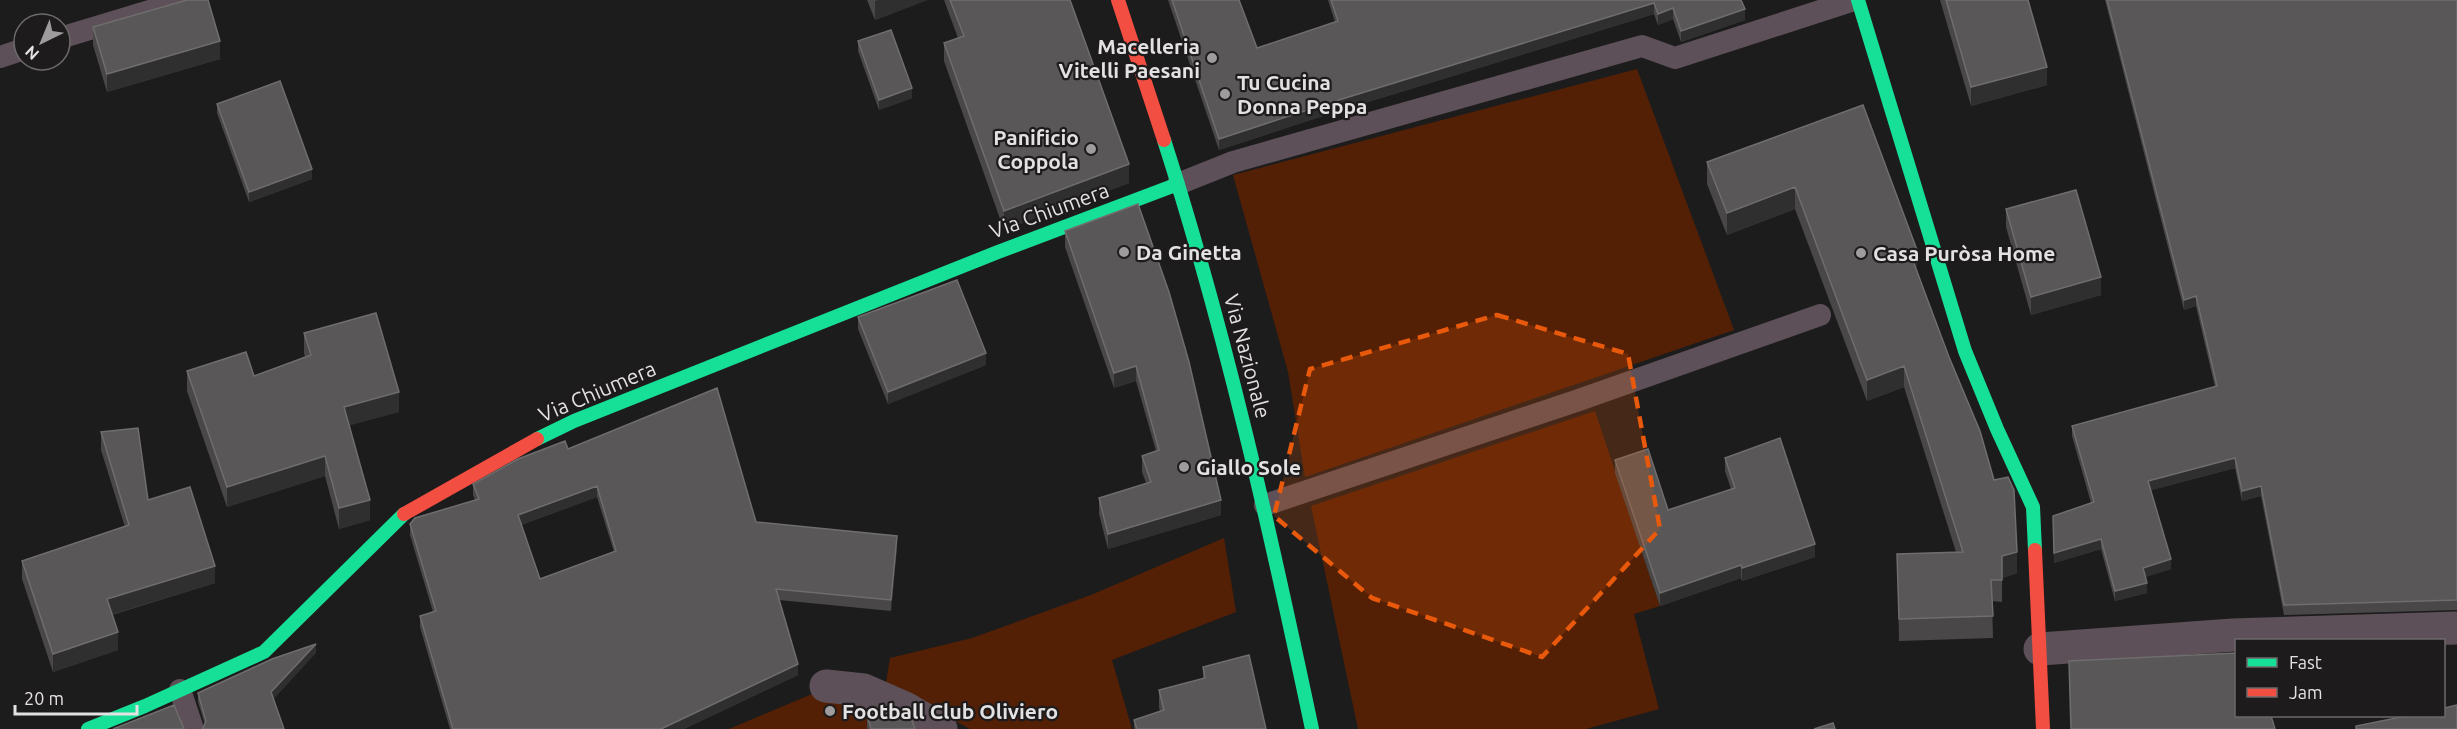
<svg xmlns="http://www.w3.org/2000/svg" width="2457" height="729" font-family="Ubuntu,sans-serif">
<style>
.green{fill:#532006}
.lines{fill:none;stroke-linecap:round;stroke-linejoin:round}
.lane{stroke:#5e5058;stroke-width:22}
.street{stroke:#5e5058;stroke-width:33}
.fast{stroke:#16e098;stroke-width:14}
.jam{stroke:#f24e42;stroke-width:14}
.wall{fill:#494747;fill-rule:evenodd}
.shaded-wall{fill:#302f2f}
.building{fill:#595757;stroke:#6f6d6d;stroke-width:1.5;fill-rule:evenodd}
.marked{fill:#e8590c;fill-opacity:0.2;stroke:#e8590c;stroke-width:4.5;stroke-dasharray:12 8;stroke-linejoin:round}
.poi-dot{fill:#9e9c9c;stroke:#1e1b1c;stroke-width:2}
.labels{text-anchor:middle;dominant-baseline:central;stroke-width:4.5;stroke-linejoin:round;paint-order:stroke}
.poi-label{font-size:21px;font-weight:bold;fill:#e3e1e1;stroke:#1e1b1c;text-anchor:start}
.street-label{font-size:21px;fill:#e3e1e1;stroke:#1e1b1c}
</style>
<rect width="100%" height="100%" fill="#1d1c1c"/>
<path class="green" d="M1637,69L1734,330L1305,477L1288,372L1233,175Z
M1595,411L1660,606L1634,614L1659,709L1586,729H1358L1311,506Z
M1224,538L1236,612L1112,660L1132,729H970L886,683L890,658L972,638L1091,595Z
M812,694L886,709L919,729H729Z"/>
<g class="lines">
<path class="lane" d="M60,38L186,0
M0,57L24,49
M1178,184L1233,162L1642,46L1675,58L1854,0
M1265,505L1576,401L1820,315
M180,690L193,729"/>
<path class="street" d="M2040,649L2233,635L2457,628
M826,686L864,690L905,708L941,729"/>
<path class="fast" d="M1858,0L1965,351L1997,429L2033,507L2035,550
M1164,140C1226,333 1270,530 1312,729
M537,439L574,421L998,252L1178,184
M88,729L145,706L264,652L404,514"/>
<path class="jam" d="M1118,0L1164,140
M404,514L537,439
M2035,550L2043,729"/>
</g>
<path class="wall" d="M867,0H927L875,20Z
M944,0H1070L1129,183L1004,230L944,61V43L958,38Z
M1168,0H1239L1257,48L1335,22L1328,0H1741L1745,20L1681,42L1673,19L1658,25L1654,14L1329,114L1219,150Z
M1940,0H2028L2047,85L1971,106Z
M2105,0H2457V610L2284,615L2261,496L2242,501L2235,468L2151,490L2171,569L2145,577L2147,593L2115,601L2101,549L2054,563L2053,526L2091,503L2072,436V426L2215,387L2196,306L2184,310Z
M93,27L220,59L107,92L93,45Z
M858,41L912,98L879,110L858,51Z
M217,104L312,179L249,202L217,113Z
M1863,105L2017,573L2002,578V602L1992,601L1993,638L1899,641L1897,554L1956,552L1904,387L1867,401L1795,209L1727,235L1707,184V162Z
M2006,209L2101,295L2031,315L2006,227Z
M1065,231L1221,515L1108,549L1099,514V498L1146,483L1142,472V456L1156,451L1136,381L1114,388L1065,247Z
M858,317L986,365L888,404L858,329Z
M304,333L399,412L349,425L370,520L339,529L325,476L227,507L187,391V371L254,376L305,357L304,353Z
M101,432L148,500L215,583L112,615L118,650L53,672L22,579V561L125,527L101,450Z
M568,449L756,522L897,547L891,611L779,600L798,675L684,729H450L420,627V616L433,612L410,535V524L475,500L473,495V484ZM597,497L614,552L540,579L521,525Z
M1725,458L1815,557L1742,581L1741,578L1660,606L1615,473V460L1668,510L1731,489L1725,471Z
M316,653L203,728L205,725L198,702V693Z
M1203,667L1266,729H1134V720L1160,711L1159,707V690L1203,679Z
M867,715L915,729H867Z"/>
<path class="shaded-wall" d="M878,0H927L875,20V1Z
M1654,3V14L1329,114L1219,150V139L1329,103Z
M1673,8V19L1658,25V14Z
M1745,9V20L1681,42V31Z
M220,41V59L107,92V74Z
M2047,67V85L1971,106V87Z
M912,88V98L879,110V100Z
M1129,164V183L1004,230V211Z
M312,169V179L249,202V192Z
M1795,187V209L1727,235V213Z
M1917,250V272L1910,253Z
M2101,277V295L2031,315V297Z
M2196,296V306L2184,310V300Z
M986,353V365L888,404V392Z
M1136,366V381L1114,388V373Z
M1904,366V387L1867,401V380Z
M399,392V412L344,427V407Z
M325,456V476L227,507V487Z
M2235,458V468L2148,491V481Z
M597,486V497L518,526V515Z
M2261,486V496L2242,501V491Z
M370,500V520L339,529V508Z
M1221,500V515L1108,549V534Z
M897,536V547L891,611V600Z
M2101,539V549L2054,563V553Z
M1815,544V557L1742,581V568Z
M2017,552V573L2002,578V556Z
M2171,559V569L2143,578V568Z
M1741,565V578L1660,606V593Z
M215,566V583L107,616V599Z
M2147,583V593L2115,601V591Z
M118,632V650L53,672V654Z
M316,644V653L271,702V692Z
M798,664V675L684,729H661Z"/>
<path class="building" d="M187,0H208L220,41L107,74L93,27Z
M950,0H1070L1129,164L1004,211L944,43L964,36Z
M1172,0H1239L1257,48L1338,21L1331,0H1741L1745,9L1681,31L1673,8L1658,14L1654,3L1329,103L1219,139Z
M1946,0H2028L2047,67L1971,87Z
M2107,0H2457V600L2284,605L2261,486L2242,491L2235,458L2148,481L2171,559L2143,568L2147,583L2115,591L2101,539L2054,553L2053,516L2094,502L2072,426L2217,386L2196,296L2184,300Z
M891,30L912,88L879,100L858,41Z
M280,81L312,169L249,192L217,104Z
M1863,105L1917,250L1910,253L1949,357L1980,431L1994,480L2008,477L2014,490L2017,552L2002,556V580H1991L1993,616L1899,619L1897,554L1963,552L1904,366L1867,380L1795,187L1727,213L1707,162Z
M2076,190L2101,277L2031,297L2006,209Z
M1138,204L1169,292L1189,362L1221,500L1108,534L1099,498L1151,482L1142,456L1159,450L1136,366L1114,373L1065,231Z
M957,280L986,353L888,392L858,317Z
M376,313L399,392L344,407L370,500L339,508L325,456L227,487L187,371L246,352L254,376L311,355L304,333Z
M717,388L756,522L897,536L891,600L776,589L798,664L661,729H453L420,616L436,611L410,524L415,518L479,499L473,484L518,459L565,441L568,449ZM597,486L616,551L540,579L518,515Z
M138,428L148,500L190,487L215,566L107,599L118,632L53,654L22,561L129,525L101,432Z
M1780,438L1815,544L1742,568L1741,565L1660,593L1615,460L1648,449L1668,510L1735,488L1725,458Z
M316,644L271,692L284,729H202L203,728L206,721L198,693L272,659Z
M2236,653V716H2271L2275,729H2071L2069,661Z
M1249,655L1266,729H1137L1134,720L1164,710L1159,690L1205,678L1203,667Z
M174,705L184,729H113Z
M2457,705V729H2356V726L2406,716H2444V708Z
M896,706L910,715L915,729H871L867,715Z
M1833,723L1835,729H1814Z"/>
<path class="marked" d="M1497,315L1628,354L1660,529L1542,657L1372,598L1274,516L1310,369Z"/>
<g class="poi-dot">
<circle cx="1212" cy="58" r="6"/>
<circle cx="1225" cy="94" r="6"/>
<circle cx="1091" cy="149" r="6"/>
<circle cx="1124" cy="252" r="6"/>
<circle cx="1861" cy="253" r="6"/>
<circle cx="1184" cy="467" r="6"/>
<circle cx="830" cy="711" r="6"/>
</g>
<g class="labels">
<g class="poi-label">
<text x="1200" y="46" text-anchor="end">Macelleria<tspan x="1200" dy="24">Vitelli Paesani</tspan></text>
<text x="1237" y="82">Tu Cucina<tspan x="1237" dy="24">Donna Peppa</tspan></text>
<text x="1079" y="137" text-anchor="end">Panificio<tspan x="1079" dy="24">Coppola</tspan></text>
<text x="1136" y="252">Da Ginetta</text>
<text x="1873" y="253">Casa Puròsa Home</text>
<text x="1196" y="467">Giallo Sole</text>
<text x="842" y="711">Football Club Oliviero</text>
</g>
<g class="street-label">
<text transform="translate(1049 210) rotate(-20)">Via Chiumera</text>
<text transform="translate(1248 356) rotate(75)">Via Nazionale</text>
<text transform="translate(597 391) rotate(-23)">Via Chiumera</text>
</g>
</g>
<rect x="2235" y="639" width="210" height="78" fill="#1e1b1c" stroke="#6d6a6b" stroke-width="1.5"/>
<rect x="2247" y="658" width="30" height="9" fill="#16e098" stroke="#6d6a6b" stroke-width="1.5"/>
<text x="2289" y="669" font-size="18" fill="#e3e1e1">Fast</text>
<rect x="2247" y="688" width="30" height="9" fill="#f24e42" stroke="#6d6a6b" stroke-width="1.5"/>
<text x="2289" y="699" font-size="18" fill="#e3e1e1">Jam</text>
<g transform="translate(42 42) rotate(223)"><circle r="28" fill="#1e1b1c" stroke="#6d6a6b" stroke-width="1.5"/>
<path d="M0-4.5L10 22L0 15L-10 22Z" fill="#9e9c9c"/>
<text y="-9" font-size="16" font-weight="bold" text-anchor="middle" fill="#e3e1e1">N</text>
</g>
<path d="M15 705v9h122v-9" fill="none" stroke="#e3e1e1" stroke-width="3"/>
<text x="24" y="705" font-size="18" fill="#e3e1e1" stroke="#1e1b1c" stroke-width="4.5" paint-order="stroke">20 m</text>
</svg>
